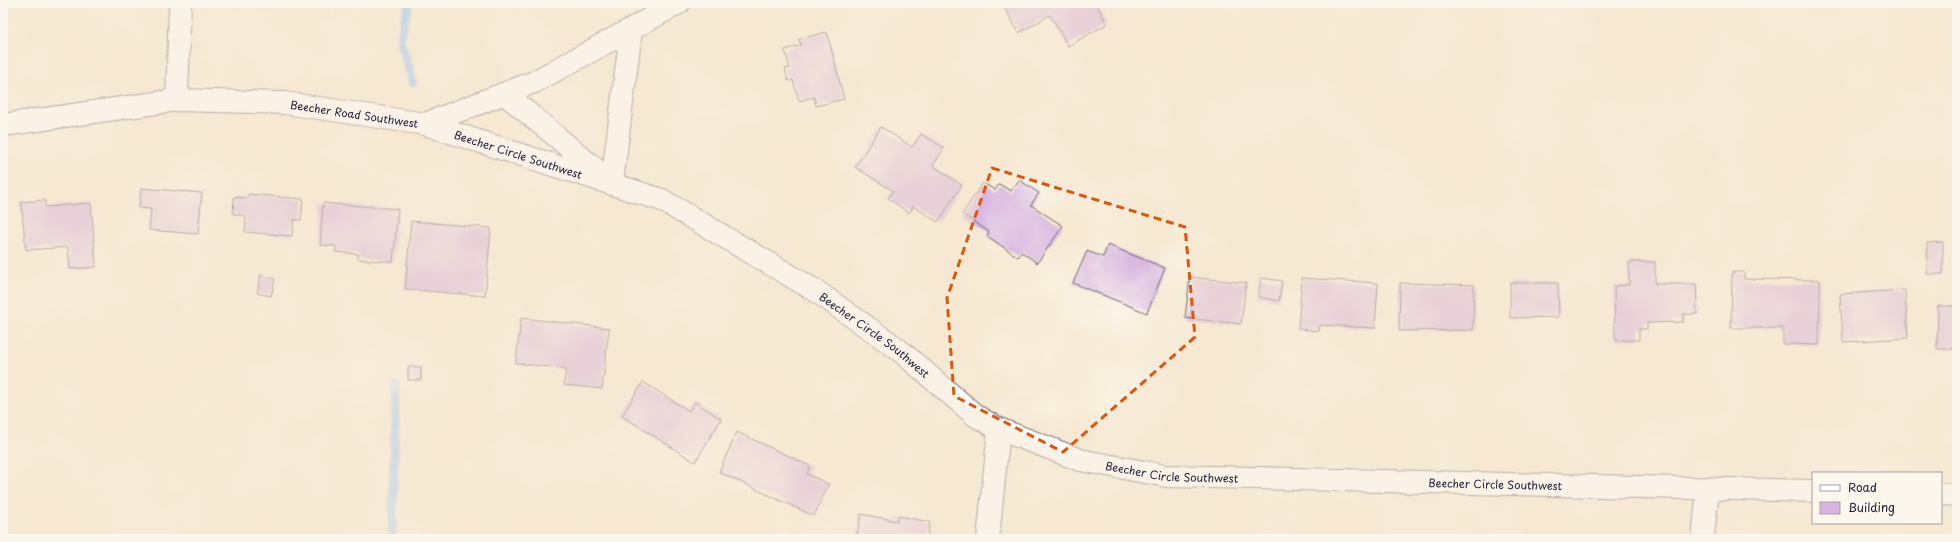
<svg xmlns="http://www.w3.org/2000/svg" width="1960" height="542" font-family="'Playpen Sans',sans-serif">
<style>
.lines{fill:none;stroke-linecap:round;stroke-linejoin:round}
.stream{stroke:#88bbf6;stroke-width:9}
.building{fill:#d7b3e0}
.minor-casing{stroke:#6c6770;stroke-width:24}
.tertiary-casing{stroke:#6c6770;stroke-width:24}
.minor{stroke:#fff;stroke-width:22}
.tertiary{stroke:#fff;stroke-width:22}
.marked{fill:none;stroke:#de560e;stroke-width:3;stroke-dasharray:8 5;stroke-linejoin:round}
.labels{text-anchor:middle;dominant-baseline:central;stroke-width:3;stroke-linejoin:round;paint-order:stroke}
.street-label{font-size:11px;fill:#22223b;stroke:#fbf7ec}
</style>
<rect width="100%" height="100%" fill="#fbf7ec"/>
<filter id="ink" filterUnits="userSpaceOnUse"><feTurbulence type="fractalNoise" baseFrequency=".025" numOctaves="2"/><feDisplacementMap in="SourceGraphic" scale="8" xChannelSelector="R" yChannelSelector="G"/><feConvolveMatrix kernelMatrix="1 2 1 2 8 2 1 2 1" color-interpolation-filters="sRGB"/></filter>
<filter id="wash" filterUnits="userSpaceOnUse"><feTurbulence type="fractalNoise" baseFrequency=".012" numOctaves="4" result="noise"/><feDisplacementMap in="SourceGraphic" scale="16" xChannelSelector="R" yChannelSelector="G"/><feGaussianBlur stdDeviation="0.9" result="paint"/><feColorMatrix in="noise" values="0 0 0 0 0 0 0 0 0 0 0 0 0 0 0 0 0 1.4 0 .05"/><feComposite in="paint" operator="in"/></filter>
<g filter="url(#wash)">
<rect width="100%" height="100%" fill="#f6e8d1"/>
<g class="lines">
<path class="stream" d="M409,3L400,39L413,82
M392,539L396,385"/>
</g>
<g id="blocks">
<path class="building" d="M1002,3H1096L1107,24L1068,46L1050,15L1019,33Z
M827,32L844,99L816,106L814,97L799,101L793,80L788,81L785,69L790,68L785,50L801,45L799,39Z
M881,127L912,147L921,134L944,148L933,166L962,185L938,222L913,206L909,213L888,198L893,191L855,167Z
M1019,180L1039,193L1031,205L1063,226L1037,263L1022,252L1018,257L987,236L989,232L962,214L983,183L995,190L999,184L1011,191Z
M141,188L202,193L198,234L149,230L151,209L139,208Z
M248,194L303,199L301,220H294L292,236L245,232L246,216L233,214L234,197L248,198Z
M45,200V207L91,203L96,267L70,269L68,247L26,250L21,202Z
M323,203L398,209L393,262L358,259V254L335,252L336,246L320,245Z
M411,221L491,228L485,296L405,289Z
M1943,242V274H1927V243Z
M1108,245L1165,268L1147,313L1073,283L1087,251L1103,257Z
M1629,262H1655V284H1696L1697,314H1683V322L1647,323V329H1639V340H1615L1614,286L1629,285Z
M1732,272H1744V279L1820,280L1819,345L1783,344V328H1731Z
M261,275L275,279L271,296L257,293Z
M1190,277L1246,283L1241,324L1185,318Z
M1261,278L1282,281L1279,301L1258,297Z
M1302,278L1378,283L1375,328L1320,325L1319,331L1298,329Z
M1400,283L1474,285L1473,330L1399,331Z
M1510,283H1558L1559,317L1510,318Z
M1905,290L1908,338L1843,342L1840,294Z
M1938,306H1957V349H1937Z
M521,318L609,328L602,389L564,385L566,369L516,363Z
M408,367H421V380H408Z
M643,382L689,411L695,402L721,419L695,462L622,416Z
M737,432L810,466L807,474L829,484L814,516L719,472Z
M861,514L897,521L898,516L930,522L927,539H856Z"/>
</g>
</g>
<g filter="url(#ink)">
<use href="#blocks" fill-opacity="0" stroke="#6c6770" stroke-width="1"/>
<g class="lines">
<defs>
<g id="minor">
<path d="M505,94L605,177"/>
<path d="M177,100L180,3"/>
<path id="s1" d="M425,124L662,200L816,291L898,349L976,416L999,429L1080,460L1166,476L1813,491"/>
<path d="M612,183L631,31"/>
<path d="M1941,494L1957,495"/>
<path d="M988,539L999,429"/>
<path d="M1703,539L1708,488"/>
</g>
<g id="tertiary">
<path id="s2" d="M3,125L177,100L285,103L425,124L534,82L679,3"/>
</g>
</defs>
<use href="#minor" class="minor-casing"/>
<use href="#tertiary" class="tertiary-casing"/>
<use href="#minor" class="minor"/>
<use href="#tertiary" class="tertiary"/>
</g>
</g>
<path d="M0 0H1960V542H0ZM992,168L1185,227L1195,337L1063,452L954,396L947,298Z" fill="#f6e8d1" fill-opacity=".55" fill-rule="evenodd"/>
<path class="marked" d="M992,168L1185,227L1195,337L1063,452L954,396L947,298Z"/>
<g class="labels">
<g class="street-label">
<text stroke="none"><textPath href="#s2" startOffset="354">Beecher Road Southwest</textPath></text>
<text stroke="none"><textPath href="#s1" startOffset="98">Beecher Circle Southwest</textPath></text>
<text stroke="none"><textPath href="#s1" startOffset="501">Beecher Circle Southwest</textPath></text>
<text stroke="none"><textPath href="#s1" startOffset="837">Beecher Circle Southwest</textPath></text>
<text stroke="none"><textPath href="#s1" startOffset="1161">Beecher Circle Southwest</textPath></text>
</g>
</g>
<rect width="1960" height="542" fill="none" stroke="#fbf7ec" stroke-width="16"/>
<rect x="1812" y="472" width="130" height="52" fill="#fbf7ec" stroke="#a4a2a5"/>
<rect x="1820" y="485" width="20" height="6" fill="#ffffff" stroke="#a4a2a5"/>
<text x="1848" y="492" font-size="12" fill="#22223b">Road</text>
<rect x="1820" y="502" width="20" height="12" fill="#d7b3e0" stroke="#a4a2a5"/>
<text x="1848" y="512" font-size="12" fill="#22223b">Building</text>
</svg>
